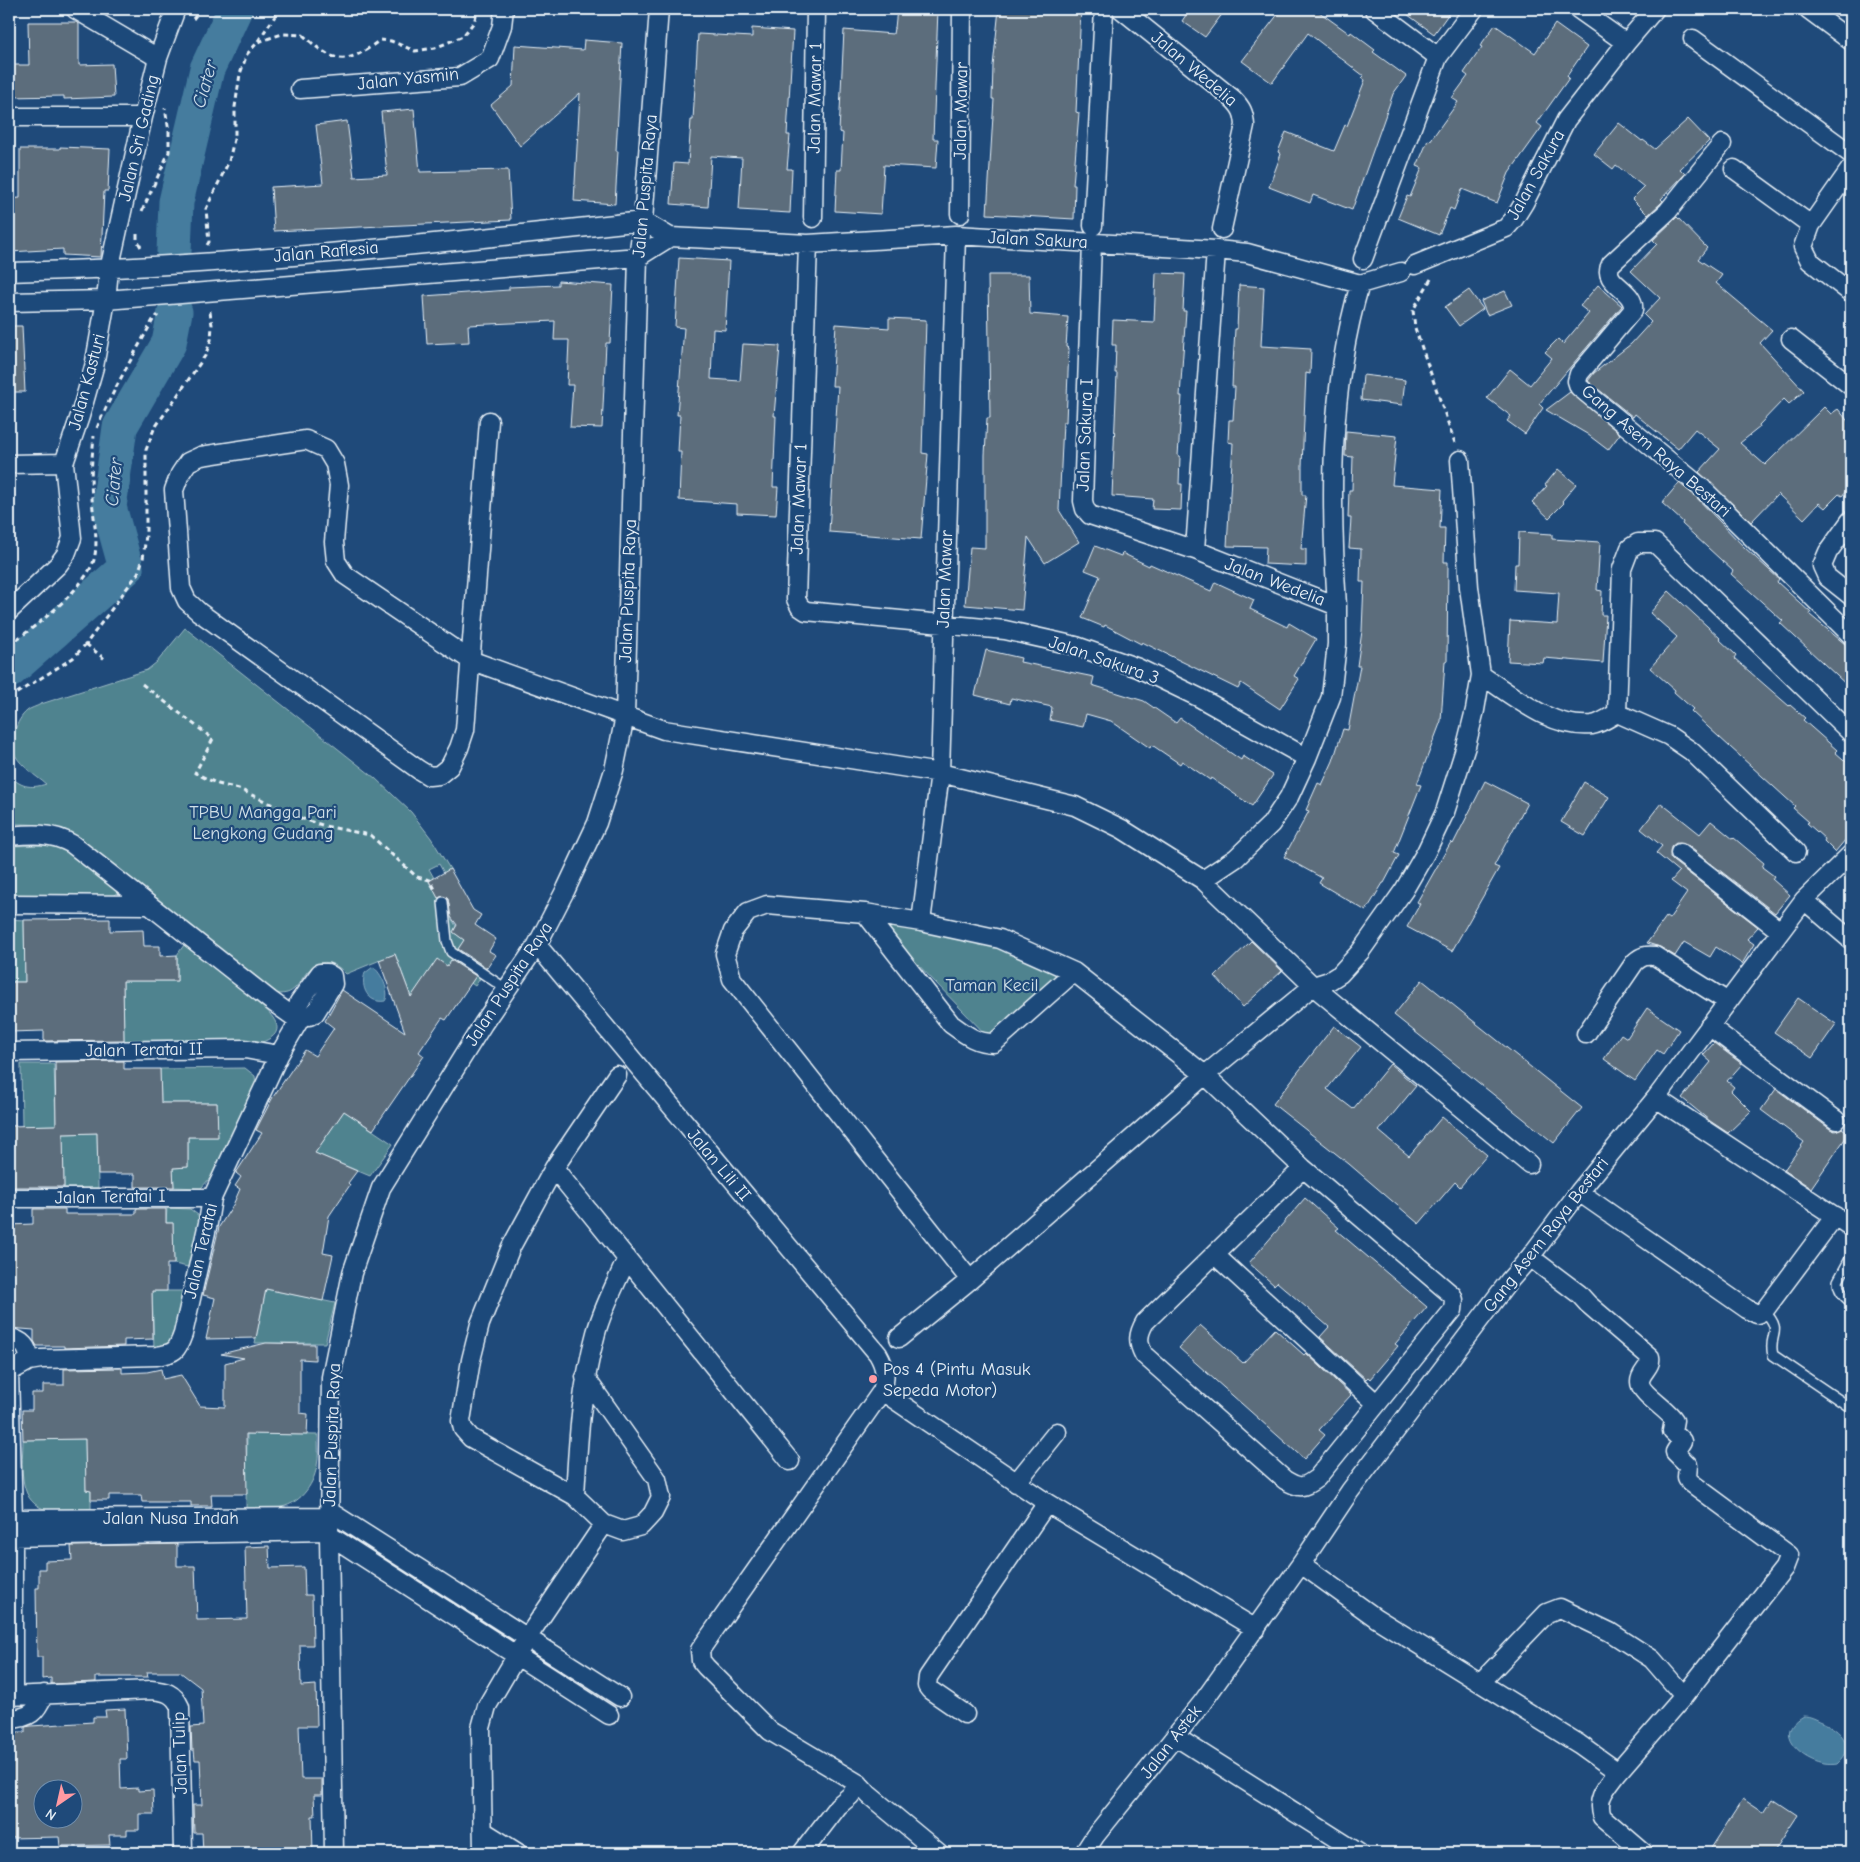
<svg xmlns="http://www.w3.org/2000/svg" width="1860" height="1862" font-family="'Comic Neue',sans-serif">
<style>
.green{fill:#50838f;stroke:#9cbac4}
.water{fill:#447c9e;stroke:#86abc2}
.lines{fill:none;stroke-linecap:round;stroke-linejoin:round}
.river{stroke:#447c9e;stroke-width:35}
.building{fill:#5b6d7c;stroke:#e8f1f8;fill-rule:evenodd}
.lane-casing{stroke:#e8f1f8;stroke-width:12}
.street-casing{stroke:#e8f1f8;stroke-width:21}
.path{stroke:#e8f1f8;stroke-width:3;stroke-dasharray:5 4;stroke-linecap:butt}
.lane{stroke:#1f4a7a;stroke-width:9}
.street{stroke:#1f4a7a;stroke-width:18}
.poi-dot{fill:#ff9aa2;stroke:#1f4a7a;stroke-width:2}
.labels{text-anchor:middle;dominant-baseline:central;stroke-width:4.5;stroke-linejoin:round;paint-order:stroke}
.street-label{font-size:18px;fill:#e8f1f8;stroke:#1f4a7a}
.park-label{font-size:18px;fill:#d1e0e8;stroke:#1f4a7a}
.poi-label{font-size:18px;fill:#e8f1f8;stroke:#1f4a7a;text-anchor:start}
.water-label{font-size:19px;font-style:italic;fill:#cfdfea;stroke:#1f4a7a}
</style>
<rect width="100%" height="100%" fill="#1f4a7a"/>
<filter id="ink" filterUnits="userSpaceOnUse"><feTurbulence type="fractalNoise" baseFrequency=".02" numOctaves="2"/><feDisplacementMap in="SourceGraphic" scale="10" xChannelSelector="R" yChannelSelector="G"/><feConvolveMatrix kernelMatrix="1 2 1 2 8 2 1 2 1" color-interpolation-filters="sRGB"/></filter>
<g filter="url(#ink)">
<path class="green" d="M185,628L375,778L411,812L431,838L450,869L444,873L439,864L429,869L434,878L429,882L456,926L453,932L464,940L458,949L464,953L459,961L466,966L471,958L487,968L475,986L437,960L411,997L395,954L346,974C334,961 320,957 307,972C303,977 300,983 295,988C290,993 285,994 278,994L70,833C48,824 33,824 9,824V774C19,787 31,789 46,784C36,776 22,767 15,755C9,742 16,720 27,711C30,708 36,707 41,704L147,670L157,662Z
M53,845L65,848L117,890L119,892L112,897H9V846Z
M9,919L24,920L25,982H9Z
M879,924L945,932L1005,949L1061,974L990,1039Z
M184,945L264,1007C279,1023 285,1034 260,1043L124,1041L123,981H177V955Z
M21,1064H54L56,1125L22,1126Z
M245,1068L255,1076L256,1086L211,1177L201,1188L174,1187L173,1168L188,1167V1137H217V1103H161L160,1069Z
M344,1111L393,1144L370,1176L315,1153Z
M97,1133L98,1188H64L63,1134Z
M167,1208L190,1209L198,1215L199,1221L188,1267L174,1264L173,1223H166Z
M266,1289L335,1303L325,1343H255Z
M152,1291H183L174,1336C169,1345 164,1346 154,1348Z
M247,1434L318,1435C318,1445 319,1457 317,1466C313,1487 299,1505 277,1508C267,1509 256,1508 246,1508Z
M85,1439L86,1490L91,1491V1510C76,1510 58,1513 44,1509C16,1499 23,1462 23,1440Z"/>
<path class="water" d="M373,967C381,972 391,993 385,1001C368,1004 360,987 365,973Z
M1803,1716C1811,1716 1815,1719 1822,1722C1840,1730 1857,1745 1837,1763C1811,1768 1767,1735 1803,1716Z"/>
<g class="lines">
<path class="river" d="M174,252L176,202L207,69L235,9
M9,671L126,568L109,507L120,427L169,343L175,312"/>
</g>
<path class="building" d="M897,9H938L933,139H938L936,168L884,165L881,214L835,211L837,170H841L843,133L839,132L844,30L893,34L894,28H895Z
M999,9H1081L1076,112L1079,113L1073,185H1075L1074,219L987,214L994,99H992L993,66Z
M1190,9H1226L1205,37L1182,21Z
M1282,9H1315L1350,34L1351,32L1375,50L1373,52L1406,76L1393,94L1352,210L1313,195L1310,203L1269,187L1281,154L1278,152L1286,132L1334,151L1345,125L1347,126L1365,80L1362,78L1364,76L1308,33L1272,83L1242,61Z
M1400,9H1452L1434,34Z
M28,22H76L79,24V65L112,64L114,97L64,99V96L9,97V65H29Z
M1555,24L1587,47L1567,76L1569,78L1537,123L1542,127L1509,173L1497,203L1462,189L1454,210L1450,208L1439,235L1398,218L1407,196L1410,197L1422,168L1417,166L1428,140L1430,141L1458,102L1452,98L1468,76L1464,73L1482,47L1480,46L1495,25L1535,53Z
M752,28L793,31L787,135H790L787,169H792L790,213L739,210L742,158L711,156L708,207L671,204L674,163L688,164L691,120H693L698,34L752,37Z
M584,40L622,43L616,151H618L615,204L574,201L580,93L520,146L491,105L513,86L515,45L583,50Z
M414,109L420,172L508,170L511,220L274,231L271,187L323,184L316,125L347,121L354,177L387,175L381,112Z
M1688,119L1709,141L1680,169L1685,174L1661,199L1663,201L1660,204L1648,215L1632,199L1644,187L1616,165L1613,169L1594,154L1619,123L1642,141L1643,140L1655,149Z
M60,147L110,149L108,191H104L101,257L63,255V249L9,252V199L20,198V149H60Z
M1677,217L1707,248L1698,259L1722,275L1716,283L1772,330L1760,343L1804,391L1789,404L1784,399L1759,425L1760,427L1740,443L1765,465L1824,407L1831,414L1838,409L1851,425V485L1842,496L1839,494L1825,508L1819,503L1804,519L1778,494L1751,522L1699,472L1720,449L1695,429L1678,449L1635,414L1633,417L1588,381L1594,373L1631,344L1651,322L1644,315L1660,298L1631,271L1657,244L1653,240Z
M679,258L729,261L725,330L713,329L711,379L740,381L743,344L780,346L774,416H776L773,487H778L776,515L737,513V504L679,500L681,452H678L680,415H677L684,328L675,327Z
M1156,273L1185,274L1183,311H1186L1180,396H1182L1178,456H1180L1179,484H1182L1181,510L1152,509L1153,499L1112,496L1117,373H1115L1116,345H1112L1113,320L1154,322Z
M988,275H1029L1030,314L1068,317L1066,347L1069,348L1066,422H1063L1059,510L1079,542L1045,563L1028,537L1022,610L965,605L970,547L985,548V455L987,418H990Z
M558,281L613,285L610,343H606L602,428L570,427L573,385H567L569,340H554L555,321L468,325L469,342L427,344L424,296L509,290V287L558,285Z
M1239,285L1264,287L1261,346L1311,349L1310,374L1306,373L1302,466V495H1306L1301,549H1306V566L1265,564L1266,547L1227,546L1233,443L1228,442L1229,420H1233L1235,387H1232L1233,363L1235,329H1237Z
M1598,285L1622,306L1539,404L1543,408L1525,434L1507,421L1511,416L1487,398L1510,369L1530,385L1552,358L1545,352L1558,339L1563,344L1589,313L1580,306Z
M1469,290L1483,309L1459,326L1445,307Z
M1505,291L1512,305L1487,315L1481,301Z
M889,318L926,320L922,453L928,454L921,539L829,532L838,386H832L836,324L889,328Z
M9,326H22L25,392H9Z
M1363,375L1405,380L1402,405L1361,400Z
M1570,392L1620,434L1608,450L1587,434L1546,410Z
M1346,431L1397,436L1392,485L1442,489L1440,528H1445L1444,562H1448L1447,661H1445L1441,721L1417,784L1421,785L1394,853L1399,855L1384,883H1383L1366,911L1319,883L1322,878L1284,857L1309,811L1306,810L1318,783L1322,785L1333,761L1343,729L1348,730L1360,666H1357L1362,631L1364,582H1360L1361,549L1349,548L1351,518H1348L1349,490H1352L1353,457L1345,456Z
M1558,469L1576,484L1562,501L1564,503L1549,518L1532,502L1547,486L1545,485Z
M1679,483L1695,496L1744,547L1779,579L1777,582L1811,613L1810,615L1851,649V689L1780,623L1783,621L1731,574L1733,571L1682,524L1683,522L1662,503Z
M1519,532L1552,534V539L1600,542L1597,590L1602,591L1601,615H1606L1603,663L1544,658L1543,663L1508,661L1510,621L1557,624L1559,593L1514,590L1515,564H1518Z
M1095,546L1121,556L1122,553L1149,566L1150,564L1211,591L1215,582L1254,600L1250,609L1287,627L1289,623L1316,639L1294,676L1299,679L1280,709L1241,683L1238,689L1142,642L1141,644L1105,625L1104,627L1082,618L1100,576L1085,570Z
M1669,591L1720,638L1719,639L1736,655L1734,658L1789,706L1790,705L1805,718L1803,720L1837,750L1835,752L1851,766V833L1835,852L1824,841L1825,839L1807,823L1809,822L1793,808L1795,806L1708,727L1691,711L1693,709L1674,692L1675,690L1650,668L1677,637L1650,613Z
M986,650L1021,658L1020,662L1094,677L1092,685L1144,701L1176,723L1180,718L1241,760L1243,756L1273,775L1252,806L1211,778L1210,780L1182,761L1180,764L1152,745L1150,748L1111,721L1086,714L1083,727L1050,720L1052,707L1011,698L1010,704L975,695Z
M1485,781L1527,803L1494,866L1499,868L1452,951L1407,927L1420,904L1417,902L1451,842L1453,844Z
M1584,782L1609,797L1585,836L1561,822Z
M1661,803L1700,834L1711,821L1733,839L1734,838L1764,863L1762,867L1774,876L1772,879L1790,895L1775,913L1687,845L1676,843L1671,847L1670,857L1673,861L1758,927L1747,939L1754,944L1742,964L1716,947L1710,957L1684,942L1675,956L1660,947L1647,943L1666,917L1669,919L1687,893L1671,881L1679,872L1656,853L1662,846L1641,829Z
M450,869L473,910L481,915L475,925L496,939L489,951L496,955L487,968L458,949L464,940L453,932L457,925L451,917L448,899L443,896L438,898L429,881Z
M110,919V931L143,930L144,946H160V956L177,955V981H123L124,1040L44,1041V1031L9,1032V982H25L24,920Z
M1251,941L1282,971L1243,1007L1215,976Z
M395,954L411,997L437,959L447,966L451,960L476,976L446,1020L442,1018L419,1052L424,1056L373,1130L344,1111L315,1153L357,1171L348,1183L350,1185L329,1216L323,1253L333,1255L323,1301L266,1289L256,1338L206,1339L215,1298L203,1295L219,1227L233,1205L240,1189L235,1186L241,1177L236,1173L262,1133L256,1130L261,1120L273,1097L305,1050L315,1056L334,1028L325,1021L342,990L405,1032L379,960Z
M1422,980L1582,1108L1554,1143L1394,1015Z
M1798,998L1836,1024L1812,1058L1774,1032Z
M1647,1008L1679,1030L1663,1054L1657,1050L1635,1081L1604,1059L1621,1034L1627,1038Z
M1334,1026L1361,1047L1327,1089L1353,1109L1390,1064L1416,1086L1379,1131L1409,1156L1442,1117L1487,1155L1460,1187L1455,1182L1419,1224L1349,1164L1273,1104Z
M1714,1043L1742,1064L1727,1081L1734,1087L1731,1091L1751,1111L1728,1133L1710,1121L1682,1098L1711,1062L1703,1055Z
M124,1061V1069H160L161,1103H217L218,1137H188V1167L173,1168L174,1187H135V1174H98L97,1133L63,1134L64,1187H9V1126L56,1125L55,1062Z
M1776,1089L1830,1129L1835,1131L1842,1128L1849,1133L1811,1188L1784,1170L1804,1142L1761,1110Z
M1305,1198L1339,1228L1336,1230L1427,1307L1395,1344L1398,1346L1370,1379L1368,1377L1366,1379L1320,1337L1329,1327L1277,1282L1274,1285L1249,1263Z
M33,1209H65V1214H136V1209H166V1223H173L174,1264H167V1291H152L153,1339L124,1340V1346L64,1348V1346H37L34,1341V1330L9,1328V1225L33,1224Z
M1200,1325L1243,1363L1275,1329L1304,1355L1306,1353L1351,1395L1319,1430L1325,1435L1304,1459L1179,1348Z
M266,1343L315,1344V1360L300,1359V1413L308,1414L307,1435L246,1434L247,1494H211L212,1506H191V1502H142L141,1495H109V1500H91V1491L86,1490L85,1439L23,1440L22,1410H32V1393H43V1385H64V1369L122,1368V1373L147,1372L161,1369L163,1379L181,1375L200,1406L225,1407V1363L244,1358L221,1354Z
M177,1544V1566H195L197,1620L247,1619L245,1547L269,1546L270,1568L304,1567L305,1595H312L313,1645H300L301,1686L316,1685L317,1726H299L301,1779H322V1795H314L315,1816H312L313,1853H203L202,1833H194L193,1805H202L201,1783L200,1760H195L194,1750H192L191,1727L203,1726L201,1688L180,1672H147L148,1677H96V1682L51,1684V1678L42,1679V1657H37L36,1588H39V1569H45V1561L72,1560L71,1546Z
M125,1709L127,1759H120L121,1789L138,1788V1791L153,1790L154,1814H139V1830H127V1835H109L110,1845L60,1846L59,1837L9,1838V1771H11L9,1732H25V1727L31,1726L93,1722V1717H106L105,1710ZM42,1790H72V1820H42Z
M1743,1799L1764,1813L1773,1799L1797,1815L1772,1853H1708Z"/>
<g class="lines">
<defs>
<path id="lane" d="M443,902L447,941L451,952L506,989
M1851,1257L1838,1281C1838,1290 1844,1297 1851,1302
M1764,1311C1785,1332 1767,1335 1773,1355L1851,1408"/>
<path id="street" d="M75,9L158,58
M1121,9L1233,99C1242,108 1244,113 1245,125L1222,229
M1578,9L1626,43
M1808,9L1851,41
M1693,39L1851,154
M1438,57L1474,9
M300,89L460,77L490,59L502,26L504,9
M9,117H143
M1722,144L1668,211L1611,264C1600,284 1636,289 1633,310L1579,374L1577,381L1579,387L1702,488L1851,635
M1851,168L1811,225L1803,247L1810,261L1851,293
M1734,169L1811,225
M960,214L962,9
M813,218L816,9
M1093,226L1104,9
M1092,243L1083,501L1085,509L1090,515L1195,550
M808,244L796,599L800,607L806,611L1005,630L1076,646L1138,668L1200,698L1307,758
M1363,259L1438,57L1374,9
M1415,265L1506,228L1514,219L1524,203L1566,120L1626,43L1655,9
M9,272C221,267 432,244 643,221L670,237L808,244L956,235L1216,250L1247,253L1360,284L1401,272
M9,302L106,300L638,257L670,237
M1791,339L1851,386
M489,421L465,730L459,748L450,766L439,775L429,776L419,770L199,612L187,601L181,588L174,490L180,474L188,462L201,456L306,440L326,449L335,464L339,485L334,542L336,561L345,575L470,660L664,730L940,773L1075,806L1122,829L1203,880L1313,986L1529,1164
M9,464L64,463
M1851,520L1828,552L1822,566L1827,577L1851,596
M1337,606C1330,498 1329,389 1360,284
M9,611L58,565L66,554L72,538L64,463L80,416L94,367L106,300L109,270L143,117L158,58L176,9
M1481,675C1514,696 1551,729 1592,725C1600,724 1610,717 1617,713
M9,836C31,834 51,832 72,844L270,1000L298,1020
M1796,852L1691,751L1669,736L1617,713L1622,569L1630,548L1638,543H1655L1851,733
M1680,853L1780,931
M1203,880L1236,858L1271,824L1289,797L1307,758L1331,697L1337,644V606L1195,550L1216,250
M1804,900L1851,940
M9,904L147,905
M865,913L951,1024C966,1035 976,1043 994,1043L1074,972
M921,922L940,773L956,235
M537,945L878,1354C886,1368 886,1376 882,1391L700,1650L701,1661L706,1667L770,1731L859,1784
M320,973H327L332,976L333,984L315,1013L309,1016L303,1014L298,1008L299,1002Z
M1709,1026L1836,1120
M1586,1034L1635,962C1642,956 1646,955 1655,956L1728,1002
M9,1052L245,1049L279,1055
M1656,1098L1851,1227
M554,1168L790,1461
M1579,1192L1747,1309L1757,1314L1764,1311L1835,1216
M9,1198H212
M1215,1255L1377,1404
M970,1280L732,979L725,954L733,931L748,912L767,905L865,913L921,922L1000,939L1074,972L1205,1075L1303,1168L1452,1295L1454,1300L1453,1310L1317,1478C1304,1488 1300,1489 1285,1480L1144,1355C1137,1342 1138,1334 1145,1322L1303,1168
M9,1338C22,1340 29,1347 29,1361
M899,1338L970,1280L1205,1075L1313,986L1329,981L1340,974L1360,952L1404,890L1426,852L1445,812L1466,746L1475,710L1481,675L1469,587L1460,460
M9,1372L29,1361L41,1359L157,1356C175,1353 177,1351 183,1334L208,1223L212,1198L279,1055L303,1014
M9,1372L13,1519V1695
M585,1377L657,1479L661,1497L653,1513L641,1526L623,1531L604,1524L575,1496L471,1438L463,1429L461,1421L471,1360L480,1324L511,1247L554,1168L617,1075
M882,1391L1047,1503L1256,1629
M1016,1483L1057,1432
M575,1496C578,1441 581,1387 596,1333C603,1307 617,1282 627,1258
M329,1511L620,1697
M9,1519L329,1517
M329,1535L609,1715
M9,1537L329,1531
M1301,1564L1376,1618L1579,1744L1618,1772L1684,1696L1784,1568L1789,1555L1690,1482L1687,1477L1688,1465L1675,1452L1682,1441L1672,1431L1674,1420C1668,1409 1640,1394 1640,1382C1640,1372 1652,1367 1650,1357L1588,1304L1579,1294L1530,1257
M1481,1682L1547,1613L1560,1608L1610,1632L1652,1659L1684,1696
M9,1696L151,1690C165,1691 174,1693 180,1707L183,1853
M965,1714L930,1690L927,1686L928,1677L1047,1503
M9,1719C30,1718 36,1713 44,1694
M1176,1737L1359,1853
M1618,1772C1607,1787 1595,1798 1602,1817L1644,1853
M483,1831L518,1853
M334,1853L329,1535L331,1377L352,1273L381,1188L483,1024L537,945L566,889L597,823L614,770L625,716L638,257L643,221L659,9
M483,1853L481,1728L487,1706L527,1638L604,1524
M802,1853L838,1806L850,1796L859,1784L869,1795L939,1853
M1084,1853L1095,1836L1202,1703L1301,1564L1350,1491L1509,1281L1530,1257L1579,1192L1656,1098L1804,900L1851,854"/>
</defs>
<use href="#lane" class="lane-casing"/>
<use href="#street" class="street-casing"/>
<path class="path" d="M193,19L201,9
M258,41L280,9
M142,211L169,152V131L165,108
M137,234V240L142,249
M207,245L209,242L206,209L229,161L235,135V107L240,74L247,54L258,42L282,34L303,35C334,64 346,66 380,40L391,41L415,51L435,48L463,36L474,22L478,9
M1431,279L1413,310L1415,328L1455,443
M97,428C112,391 134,355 153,320L158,315
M9,644C33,630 92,583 95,555C98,536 93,516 92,498C90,477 92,457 94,436
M86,644L106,660
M142,684L213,739L195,773L218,784L239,789L303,819L325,826L370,835L417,877L430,880L436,891
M9,698L73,658L86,644L138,573L143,559L146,535V450L154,429L205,356L211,340L212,325L210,312L207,310"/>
<use href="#lane" class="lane"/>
<use href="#street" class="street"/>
</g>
</g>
<circle class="poi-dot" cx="873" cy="1379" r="5"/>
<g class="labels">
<g class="street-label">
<text transform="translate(1194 69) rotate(40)">Jalan Wedelia</text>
<text transform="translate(408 79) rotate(-6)">Jalan Yasmin</text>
<text transform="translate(815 98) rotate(-89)">Jalan Mawar 1</text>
<text transform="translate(961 111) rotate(-89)">Jalan Mawar</text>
<text transform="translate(139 138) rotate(-77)">Jalan Sri Gading</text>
<text transform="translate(1536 175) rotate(-61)">Jalan Sakura</text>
<text transform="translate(645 186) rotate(-85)">Jalan Puspita Raya</text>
<text transform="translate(1038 240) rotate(3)">Jalan Sakura</text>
<text transform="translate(326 252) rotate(-5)">Jalan Raflesia</text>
<text transform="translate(87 382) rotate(-75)">Jalan Kasturi</text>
<text transform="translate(1085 435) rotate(-88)">Jalan Sakura I</text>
<text transform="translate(1656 451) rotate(41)">Gang Asem Raya Bestari</text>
<text transform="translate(799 499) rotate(-88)">Jalan Mawar 1</text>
<text transform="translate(945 579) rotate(-88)">Jalan Mawar</text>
<text transform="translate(1275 582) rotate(21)">Jalan Wedelia</text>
<text transform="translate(628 591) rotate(-88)">Jalan Puspita Raya</text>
<text transform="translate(1104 660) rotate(19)">Jalan Sakura 3</text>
<text transform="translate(509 984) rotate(-57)">Jalan Puspita Raya</text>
<text transform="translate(144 1050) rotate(-1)">Jalan Teratai II</text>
<text transform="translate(719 1165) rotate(50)">Jalan Lili II</text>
<text transform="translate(110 1197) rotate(-1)">Jalan Teratai I</text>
<text transform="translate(1546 1235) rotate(-52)">Gang Asem Raya Bestari</text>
<text transform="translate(201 1251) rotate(-77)">Jalan Teratai</text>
<text transform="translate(332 1435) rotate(-88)">Jalan Puspita Raya</text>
<text x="171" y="1518">Jalan Nusa Indah</text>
<text transform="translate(1171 1742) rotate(-52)">Jalan Astek</text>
<text transform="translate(180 1753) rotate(-92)">Jalan Tulip</text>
</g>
<g class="park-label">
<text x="263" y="812">TPBU Mangga Pari<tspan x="263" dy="21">Lengkong Gudang</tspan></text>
<text x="992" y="985">Taman Kecil</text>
</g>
<g class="poi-label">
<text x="883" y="1369">Pos 4 (Pintu Masuk<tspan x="883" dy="21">Sepeda Motor)</tspan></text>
</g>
<g class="water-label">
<text transform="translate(205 84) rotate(-74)">Ciater</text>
<text transform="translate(114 482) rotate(-85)">Ciater</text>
</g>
</g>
<rect width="1860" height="1862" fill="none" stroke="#1f4a7a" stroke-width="30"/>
<rect x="15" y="15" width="1830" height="1832" fill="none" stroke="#e8f1f8" stroke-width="2" filter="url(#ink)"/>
<g transform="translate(58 1804) rotate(214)"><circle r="24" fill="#1f4a7a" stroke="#6f8dac"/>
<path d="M0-4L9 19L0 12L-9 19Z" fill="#ff9aa2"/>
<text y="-8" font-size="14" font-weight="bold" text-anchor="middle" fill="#e8f1f8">N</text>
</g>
</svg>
